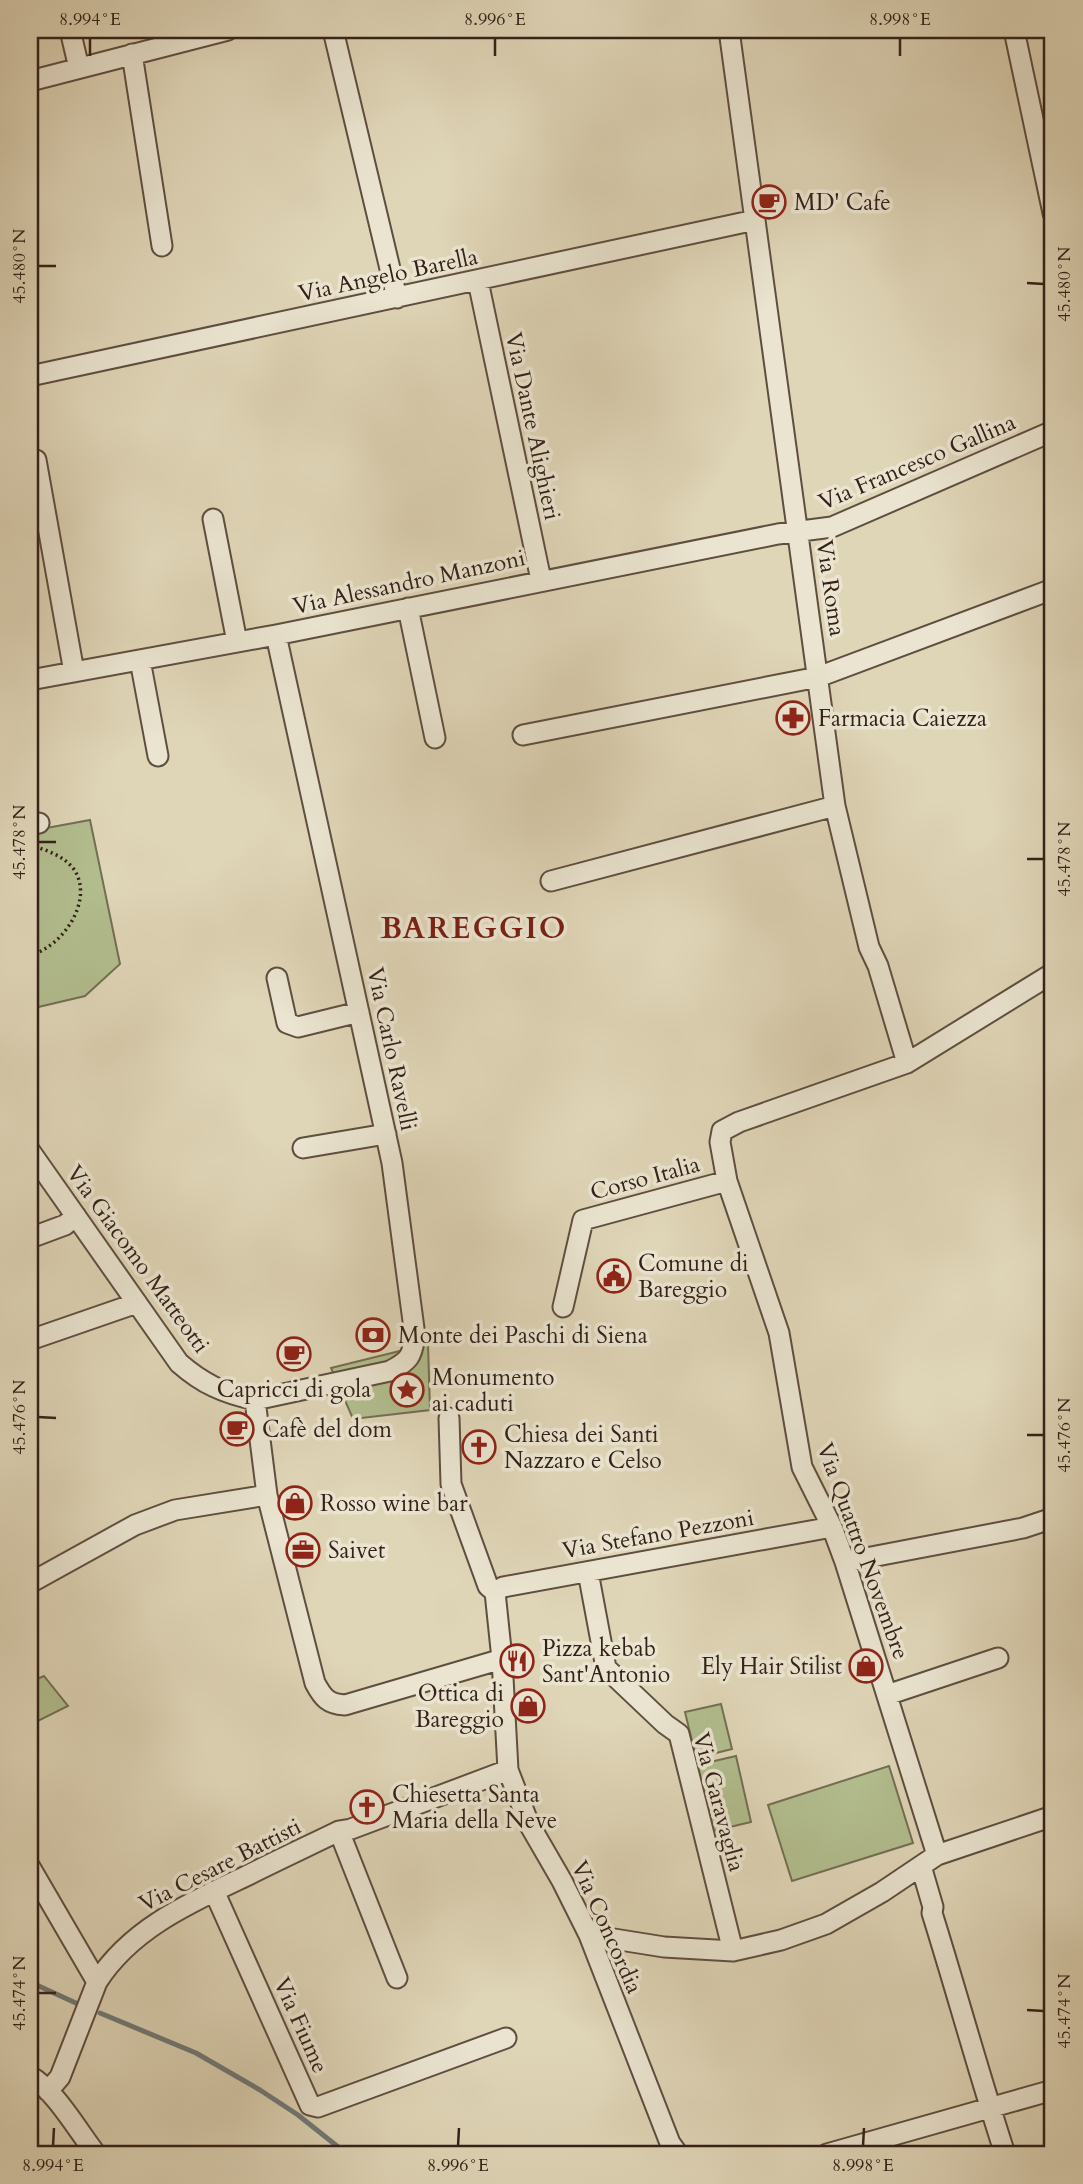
<svg xmlns="http://www.w3.org/2000/svg" width="1083" height="2184" font-family="Cardo,serif">
<style>
.green{fill:#b2bd8e;stroke:#736f54;stroke-width:2}
.lines{fill:none;stroke-linecap:round;stroke-linejoin:round}
.stream{stroke:#707a79;stroke-width:5}
.minor-casing{stroke:#5f4e40;stroke-width:23}
.path{stroke:#342119;stroke-width:3.5;stroke-dasharray:2 3.5;stroke-linecap:butt}
.minor{stroke:#eae4d0;stroke-width:19}
.ticks{fill:none;stroke:#342119;stroke-width:2.5}
.labels{text-anchor:middle;dominant-baseline:central;stroke-width:7;stroke-linejoin:round;paint-order:stroke}
.poi-label{font-size:23px;fill:#342119;stroke:#eae4d0;text-anchor:start}
.street-label{font-size:23px;fill:#342119;stroke:#eae4d0}
.district-label{font-size:30px;font-weight:bold;letter-spacing:2px;fill:#7a1f14;stroke:#eae4d0}
.neatline{fill:none;stroke:#342119;stroke-width:2.5}
.ticks-label{font-size:18px;text-anchor:middle;fill:#342119}
</style>
<rect width="100%" height="100%" fill="#dfd5b7"/>
<filter id="stains"><feTurbulence type="fractalNoise" baseFrequency=".00286" numOctaves="4"/><feColorMatrix values="0 0 0 0 .2 0 0 0 0 .09 0 0 0 0 .02 0 0 0 .5 -.17"/></filter>
<radialGradient id="worn" r=".72"><stop offset=".6" stop-color="#630" stop-opacity="0"/><stop offset="1" stop-color="#630" stop-opacity=".3"/></radialGradient>
<path class="green" d="M90,820L120,964L85,996L30,1009V831Z
M428,1344L430,1410L353,1419L331,1368Z
M44,1676L68,1706L30,1725V1682Z
M721,1704L732,1749L696,1758L685,1712Z
M736,1756L751,1822L713,1831L697,1765Z
M889,1766L913,1843L792,1881L768,1805Z"/>
<g class="lines">
<path class="stream" d="M30,1982L78,2004
M100,2013L196,2053L260,2090L298,2115L347,2154"/>
<defs>
<path id="minor" d="M70,30L79,68
M333,30L397,298
M729,30L835,806L869,947L878,966L907,1063
M1014,30L1053,213
M132,54L162,246
M30,81L228,30
M478,281L541,580
M30,376L755,220
M36,460L74,672
M213,519L237,642
M408,608L435,738
M140,660L158,756
M30,680L276,635L778,534L832,527L1053,431
M523,735L818,677L1053,589
M30,825L39,823
M551,881L835,806
M277,978L287,1023L298,1027L359,1012
M303,1148L386,1134
M30,1151L179,1363C203,1384 223,1393 255,1400L390,1371C409,1361 412,1357 415,1336L392,1163L276,635
M30,1238L65,1225L76,1216
M563,1307L583,1220L727,1181
M30,1340L137,1303
M255,1400L267,1495L315,1683C323,1698 328,1704 345,1705L502,1659
M449,1418L451,1484L488,1586L495,1592
M845,1562L1023,1528L1053,1518
M588,1572L606,1668L665,1724L679,1734L733,1951
M30,1583L135,1525L175,1510L267,1495
M495,1592L502,1659L508,1770L529,1824L562,1881L589,1935L670,2143L678,2154
M495,1592L503,1587L832,1527
M887,1695L998,1658
M339,1831L397,1978
M937,1855L845,1562L832,1527L802,1467L779,1333L727,1181L720,1142L722,1131L739,1122L907,1063L1053,973
M921,1866L933,1907L932,1913C957,1993 979,2074 1005,2154
M30,1867L97,1982
M214,1891L310,2105L318,2107L506,2038
M589,1935L664,1947L733,1951L781,1940L826,1924L882,1892L937,1855L1053,1816
M30,2076C55,2090 78,2131 96,2154
M48,2091L60,2077L97,1982C130,1930 187,1904 242,1878C274,1862 306,1847 339,1831L351,1829L508,1770
M827,2154L1053,2090"/>
</defs>
<use href="#minor" class="minor-casing"/>
<path class="path" d="M30,845C46,850 62,855 73,868C96,899 62,948 30,955"/>
<use href="#minor" class="minor"/>
</g>
<path class="ticks" d="M90,56V38M495,56V38M900,56V38M38,266H56M1027,283L1044,284M38,842H56M1027,859H1044M38,1417L56,1418M1027,1435H1044M38,1993H56M1027,2010L1044,2011M53,2146L54,2128M458,2146L459,2128M863,2146L864,2128"/>
<defs>
<symbol id="cafe-ring" viewBox="-11 -11 22 22"><circle r="9.5" fill="#eae4d0" stroke="#8f2418" stroke-width="1.5"/><path d="M-5.5-4.5H6V0H3Q3 3.5 0 3.5H-2.5Q-5.5 3.5-5.5 0ZM3-3.2v2h1.7v-2ZM-6 4.5H4V6H-6Z" fill="#8f2418"/></symbol>
<symbol id="pharmacy-ring" viewBox="-11 -11 22 22"><circle r="9.5" fill="#eae4d0" stroke="#8f2418" stroke-width="1.5"/><path d="M-2-6h4v4h4v4h-4v4h-4v-4h-4v-4h4Z" fill="#8f2418"/></symbol>
<symbol id="civic-ring" viewBox="-11 -11 22 22"><circle r="9.5" fill="#eae4d0" stroke="#8f2418" stroke-width="1.5"/><path d="M-.6-6.5H3V-4.5H.6V-3L4-1V1h2V6H-6V1h2V-1L-.6-3ZM-1.2 2.5V6h2.4V2.5Z" fill="#8f2418"/></symbol>
<symbol id="bank-ring" viewBox="-11 -11 22 22"><circle r="9.5" fill="#eae4d0" stroke="#8f2418" stroke-width="1.5"/><path d="M-6-4H6V4H-6ZM0-2.3a2.3 2.3 0 1 0 0 4.6a2.3 2.3 0 1 0 0-4.6Z" fill="#8f2418"/></symbol>
<symbol id="sight-ring" viewBox="-11 -11 22 22"><circle r="9.5" fill="#eae4d0" stroke="#8f2418" stroke-width="1.5"/><path d="M0-6L1.8-2.2L6-1.7L2.9 1.2L3.7 5.4L0 3.3L-3.7 5.4L-2.9 1.2L-6-1.7L-1.8-2.2Z" fill="#8f2418"/></symbol>
<symbol id="church-ring" viewBox="-11 -11 22 22"><circle r="9.5" fill="#eae4d0" stroke="#8f2418" stroke-width="1.5"/><path d="M-1.2-6h2.4v3.5h3.3v2.4h-3.3V6h-2.4V-.1h-3.3v-2.4h3.3Z" fill="#8f2418"/></symbol>
<symbol id="shop-ring" viewBox="-11 -11 22 22"><circle r="9.5" fill="#eae4d0" stroke="#8f2418" stroke-width="1.5"/><path d="M-5-2.5h2.3a2.7 3.5 0 0 1 5.4 0H5L5.5 6h-11ZM-1.5-2.5h3a1.5 2.3 0 0 0-3 0Z" fill="#8f2418"/></symbol>
<symbol id="office-ring" viewBox="-11 -11 22 22"><circle r="9.5" fill="#eae4d0" stroke="#8f2418" stroke-width="1.5"/><path d="M-6-3h4V-5.5h4V-3h4V5H-6ZM-1-4.5V-3h2v-1.5ZM-6 0V1H6V0Z" fill="#8f2418"/></symbol>
<symbol id="restaurant-ring" viewBox="-11 -11 22 22"><circle r="9.5" fill="#eae4d0" stroke="#8f2418" stroke-width="1.5"/><path d="M-5-6h1v4h1v-4h1v4h1v-4h1v5L-1.5 .5V6h-2V.5L-5-1ZM5-6V6H3V1.5H1.5Q1.5-4 5-6Z" fill="#8f2418"/></symbol>
</defs>
<g fill-rule="evenodd">
<use href="#cafe-ring" x="750" y="183" width="38" height="38"/>
<use href="#pharmacy-ring" x="774" y="699" width="38" height="38"/>
<use href="#civic-ring" x="595" y="1257" width="38" height="38"/>
<use href="#bank-ring" x="354" y="1316" width="38" height="38"/>
<use href="#cafe-ring" x="275" y="1335" width="38" height="38"/>
<use href="#sight-ring" x="388" y="1371" width="38" height="38"/>
<use href="#cafe-ring" x="218" y="1410" width="38" height="38"/>
<use href="#church-ring" x="460" y="1428" width="38" height="38"/>
<use href="#shop-ring" x="276" y="1484" width="38" height="38"/>
<use href="#office-ring" x="284" y="1531" width="38" height="38"/>
<use href="#restaurant-ring" x="498" y="1642" width="38" height="38"/>
<use href="#shop-ring" x="847" y="1647" width="38" height="38"/>
<use href="#shop-ring" x="509" y="1687" width="38" height="38"/>
<use href="#church-ring" x="348" y="1788" width="38" height="38"/>
</g>
<g class="labels">
<g class="poi-label">
<text x="794" y="202">MD' Cafe</text>
<text x="818" y="718">Farmacia Caiezza</text>
<text x="638" y="1263">Comune di<tspan x="638" dy="26">Bareggio</tspan></text>
<text x="398" y="1335">Monte dei Paschi di Siena</text>
<text x="432" y="1377">Monumento<tspan x="432" dy="26">ai caduti</tspan></text>
<text x="294" y="1389" text-anchor="middle">Capricci di gola</text>
<text x="262" y="1429">Cafè del dom</text>
<text x="504" y="1434">Chiesa dei Santi<tspan x="504" dy="26">Nazzaro e Celso</tspan></text>
<text x="320" y="1503">Rosso wine bar</text>
<text x="328" y="1550">Saivet</text>
<text x="542" y="1648">Pizza kebab<tspan x="542" dy="26">Sant'Antonio</tspan></text>
<text x="842" y="1666" text-anchor="end">Ely Hair Stilist</text>
<text x="504" y="1693" text-anchor="end">Ottica di<tspan x="504" dy="26">Bareggio</tspan></text>
<text x="392" y="1794">Chiesetta Santa<tspan x="392" dy="26">Maria della Neve</tspan></text>
</g>
<g class="street-label">
<text transform="translate(388 275) rotate(-12)">Via Angelo Barella</text>
<text transform="translate(533 426) rotate(78)">Via Dante Alighieri</text>
<text transform="translate(917 462) rotate(-23)">Via Francesco Gallina</text>
<text transform="translate(409 582) rotate(-12)">Via Alessandro Manzoni</text>
<text transform="translate(831 588) rotate(82)">Via Roma</text>
<text transform="translate(392 1049) rotate(78)">Via Carlo Ravelli</text>
<text transform="translate(645 1178) rotate(-15)">Corso Italia</text>
<text transform="translate(138 1259) rotate(54)">Via Giacomo Matteotti</text>
<text transform="translate(658 1534) rotate(-10)">Via Stefano Pezzoni</text>
<text transform="translate(863 1551) rotate(70)">Via Quattro Novembre</text>
<text transform="translate(719 1802) rotate(75)">Via Garavaglia</text>
<text transform="translate(220 1865) rotate(-27)">Via Cesare Battisti</text>
<text transform="translate(607 1927) rotate(66)">Via Concordia</text>
<text transform="translate(301 2025) rotate(66)">Via Fiume</text>
</g>
<g class="district-label">
<text x="474" y="928">BAREGGIO</text>
</g>
</g>
<rect width="1083" height="2184" fill="none" stroke="#dfd5b7" stroke-width="77"/>
<rect x="38" y="38" width="1006" height="2108" class="neatline"/>
<g class="ticks-label">
<text x="90" y="25">8.994°E</text>
<text x="495" y="25">8.996°E</text>
<text x="900" y="25">8.998°E</text>
<text transform="translate(19 266) rotate(-90)" y="6">45.480°N</text>
<text transform="translate(1064 284) rotate(-90)" y="6">45.480°N</text>
<text transform="translate(19 842) rotate(-90)" y="6">45.478°N</text>
<text transform="translate(1064 859) rotate(-90)" y="6">45.478°N</text>
<text transform="translate(19 1417) rotate(-90)" y="6">45.476°N</text>
<text transform="translate(1064 1435) rotate(-90)" y="6">45.476°N</text>
<text transform="translate(19 1993) rotate(-90)" y="6">45.474°N</text>
<text transform="translate(1064 2011) rotate(-90)" y="6">45.474°N</text>
<text x="53" y="2171">8.994°E</text>
<text x="458" y="2171">8.996°E</text>
<text x="863" y="2171">8.998°E</text>
</g>
<rect width="100%" height="100%" filter="url(#stains)"/>
<rect width="100%" height="100%" fill="url(#worn)"/>
</svg>
